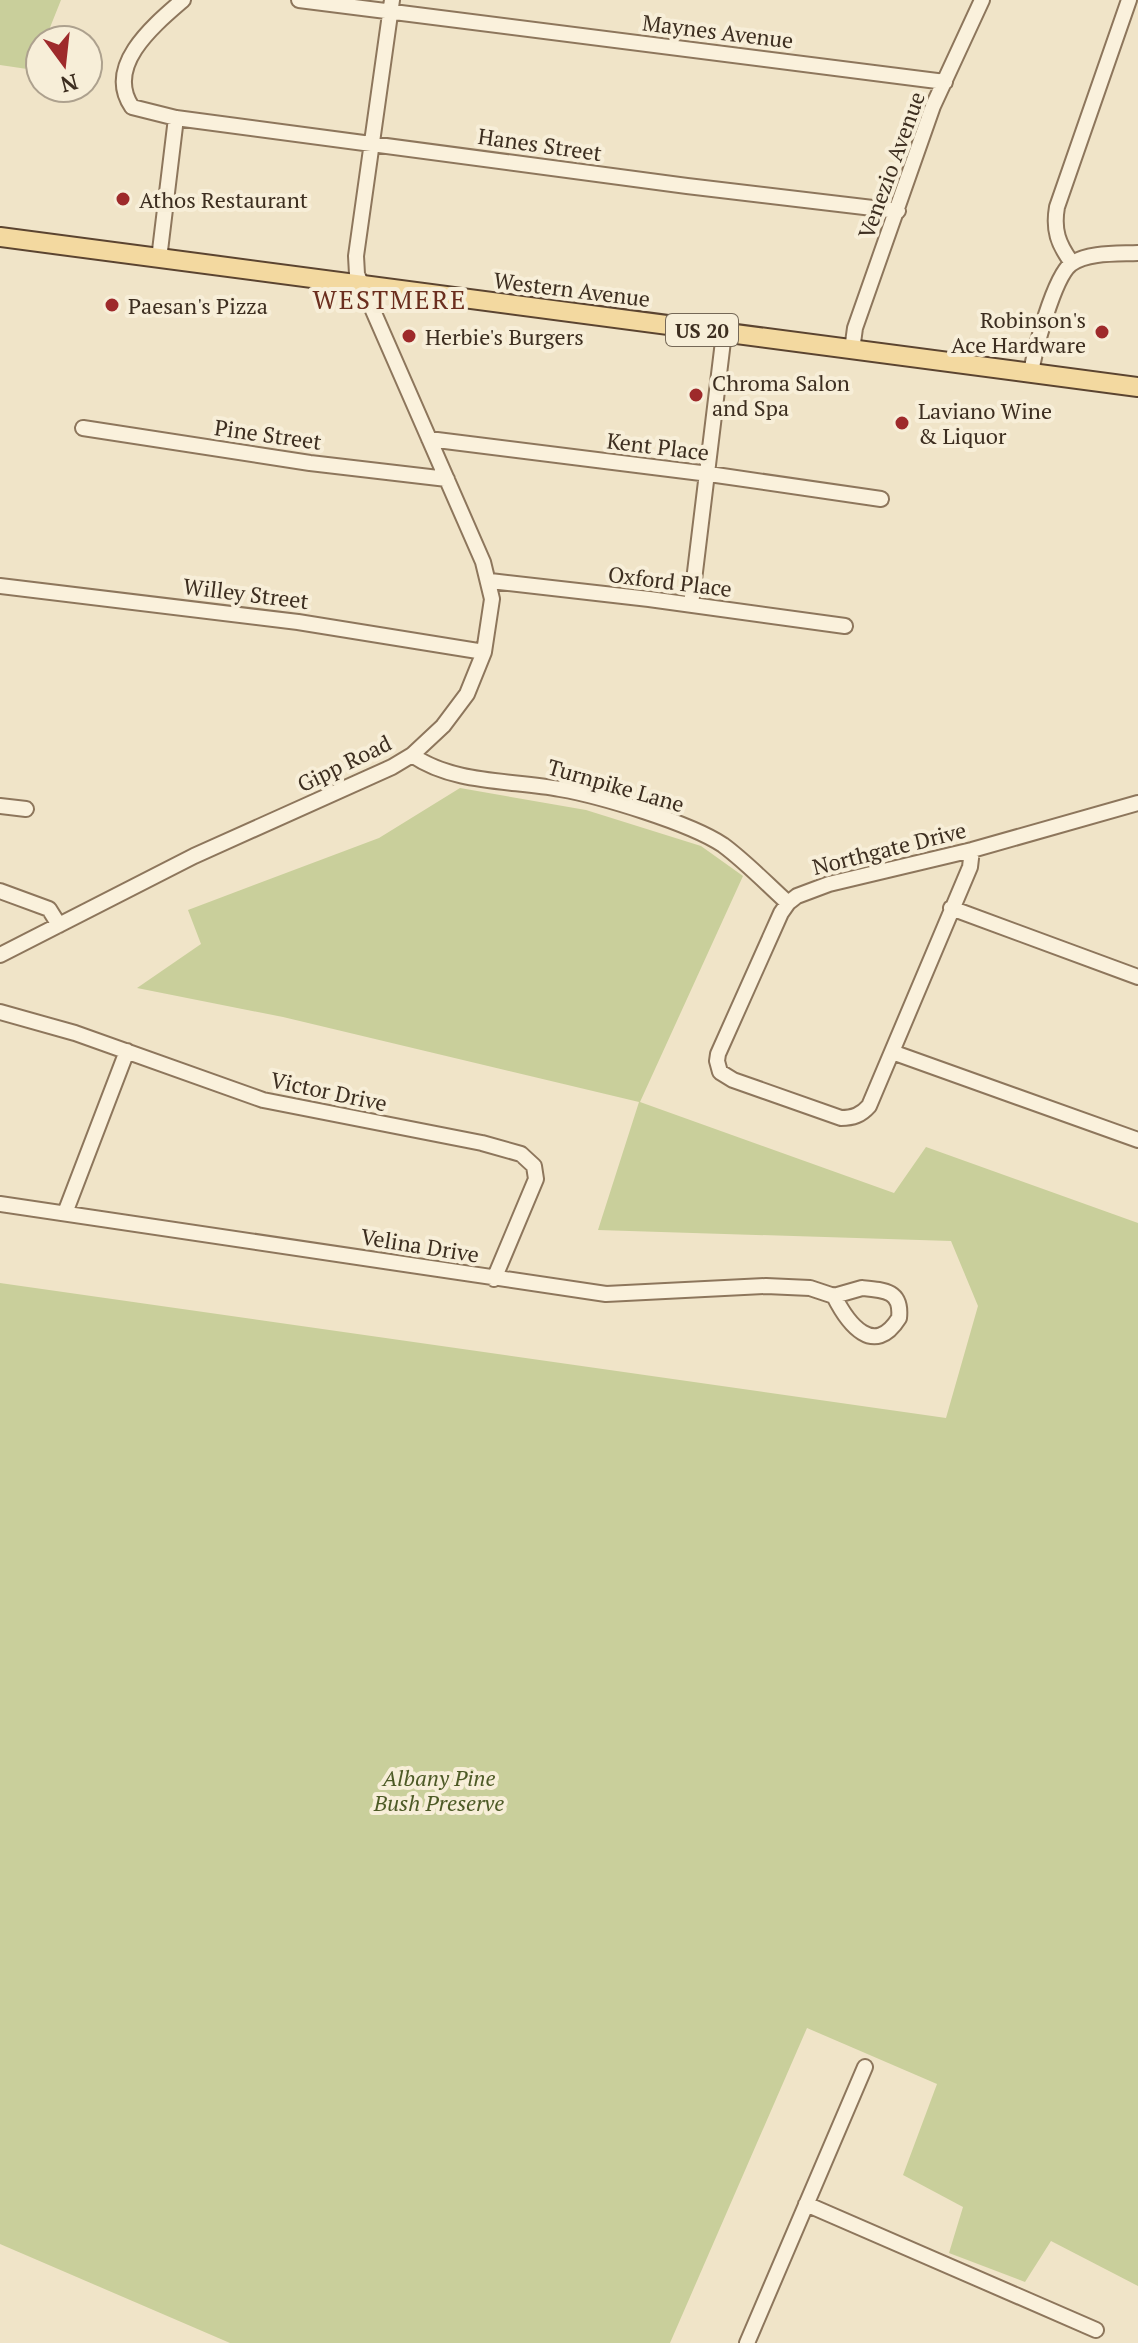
<svg xmlns="http://www.w3.org/2000/svg" width="1138" height="2343" font-family="'PT Serif',serif">
<style>
.green{fill:#c9cf9b}
.lines{fill:none;stroke-linecap:round;stroke-linejoin:round}
.minor-casing{stroke:#8d765c;stroke-width:18}
.major-casing{stroke:#5b4430;stroke-width:22}
.minor{stroke:#faf1dc;stroke-width:14}
.major{stroke:#f3d9a0;stroke-width:18}
.poi-dot{fill:#9e2a2b;stroke:#f7eed8;stroke-width:3}
.labels{text-anchor:middle;dominant-baseline:central;stroke-width:8;stroke-linejoin:round;paint-order:stroke}
.shield{fill:#f7eed8;stroke:#756857;stroke-width:2}
.shield-label{font-size:20px;font-weight:bold;fill:#3d2e20}
.street-label{font-size:22px;fill:#3d2e20;stroke:#f7eed8}
.poi-label{font-size:22px;fill:#3d2e20;stroke:#f7eed8;text-anchor:start}
.park-label{font-size:22px;font-style:italic;fill:#4d5a26;stroke:#f7eed8}
.quarter-label{font-size:26px;letter-spacing:2px;fill:#6b2e1e;stroke:#f7eed8}
</style>
<rect width="100%" height="100%" fill="#f0e4c8"/>
<path class="green" d="M0,0H61L45,40H40V52L34,70L0,65Z
M460,788L586,810L701,846L743,876L640,1102L894,1193L926,1147L1138,1223V2286L1051,2241L1025,2282L949,2253L963,2207L903,2175L937,2084L807,2028L670,2343H230L0,2244V1283L946,1418L978,1306L951,1241L598,1230L639,1102L283,1017L137,988L201,944L188,910L379,838Z"/>
<g class="lines">
<defs>
<path id="minor" d="M183,0C154,25 104,66 132,107L176,118L687,186L898,211
M299,0L945,82
M159,259L176,118
M1072,263C1058,244 1053,230 1057,207L1129,0
M852,350L855,328L933,106L982,0
M1031,374C1034,352 1054,277 1071,264C1088,252 1118,254 1138,253
M83,428L310,463L447,479
M429,439L709,474L881,499
M490,581L649,599L845,626
M0,586L298,622L484,652
M691,605L724,333
M412,755C453,784 512,780 560,789C601,796 690,823 723,845C746,862 767,884 788,903
M0,806L26,809
M972,850L970,867L869,1106C861,1115 853,1118 841,1118L733,1080L720,1072L717,1061L718,1054L781,913L788,903L797,896L829,884L972,850L1138,803
M0,891L49,909L59,925
M951,908L1138,977
M0,955L194,856L392,767L412,755L443,726L467,694L484,652L492,599L483,562L357,274L356,256L392,0
M0,1012L75,1033L263,1100L482,1143L521,1154L534,1166L536,1179L494,1279
M892,1052L1138,1140
M0,1204L606,1294L766,1286L810,1288L834,1296
M65,1213L127,1051
M862,1288C885,1290 902,1291 899,1318C874,1358 848,1324 834,1296Z
M806,2204L1096,2330
M747,2343L865,2067"/>
<path id="major" d="M0,237L1138,387"/>
</defs>
<use href="#minor" class="minor-casing"/>
<use href="#major" class="major-casing"/>
<use href="#minor" class="minor"/>
<use href="#major" class="major"/>
</g>
<g class="poi-dot">
<circle cx="123" cy="199" r="8"/>
<circle cx="112" cy="305" r="8"/>
<circle cx="1102" cy="332" r="8"/>
<circle cx="409" cy="336" r="8"/>
<circle cx="696" cy="395" r="8"/>
<circle cx="902" cy="423" r="8"/>
</g>
<g class="labels">
<rect class="shield" x="666" y="314" width="72" height="32" rx="6"/>
<g class="shield-label">
<text x="702" y="330">US 20</text>
</g>
<g class="street-label">
<text transform="translate(718 31) rotate(7)">Maynes Avenue</text>
<text transform="translate(540 144) rotate(8)">Hanes Street</text>
<text transform="translate(891 165) rotate(-70)">Venezio Avenue</text>
<text transform="translate(572 289) rotate(7)">Western Avenue</text>
<text transform="translate(268 434) rotate(8)">Pine Street</text>
<text transform="translate(658 446) rotate(7)">Kent Place</text>
<text transform="translate(670 581) rotate(7)">Oxford Place</text>
<text transform="translate(246 593) rotate(7)">Willey Street</text>
<text transform="translate(344 763) rotate(-26)">Gipp Road</text>
<text transform="translate(616 785) rotate(16)">Turnpike Lane</text>
<text transform="translate(889 848) rotate(-14)">Northgate Drive</text>
<text transform="translate(329 1091) rotate(12)">Victor Drive</text>
<text transform="translate(420 1245) rotate(9)">Velina Drive</text>
</g>
<g class="poi-label">
<text x="139" y="199">Athos Restaurant</text>
<text x="128" y="305">Paesan's Pizza</text>
<text x="1086" y="319" text-anchor="end">Robinson's<tspan x="1086" dy="25">Ace Hardware</tspan></text>
<text x="425" y="336">Herbie's Burgers</text>
<text x="712" y="382">Chroma Salon<tspan x="712" dy="25">and Spa</tspan></text>
<text x="918" y="410">Laviano Wine<tspan x="918" dy="25">&amp; Liquor</tspan></text>
</g>
<g class="park-label">
<text x="439" y="1777">Albany Pine<tspan x="439" dy="25">Bush Preserve</tspan></text>
</g>
<g class="quarter-label">
<text x="390" y="299">WESTMERE</text>
</g>
</g>
<g transform="translate(64 64) rotate(165)"><circle r="38" fill="#f7eed8" stroke="#ada18e" stroke-width="2"/>
<path d="M0-6L14 30L0 20L-14 30Z" fill="#9e2a2b"/>
<text y="-12" font-size="22" font-weight="bold" text-anchor="middle" fill="#3d2e20">N</text>
</g>
</svg>
